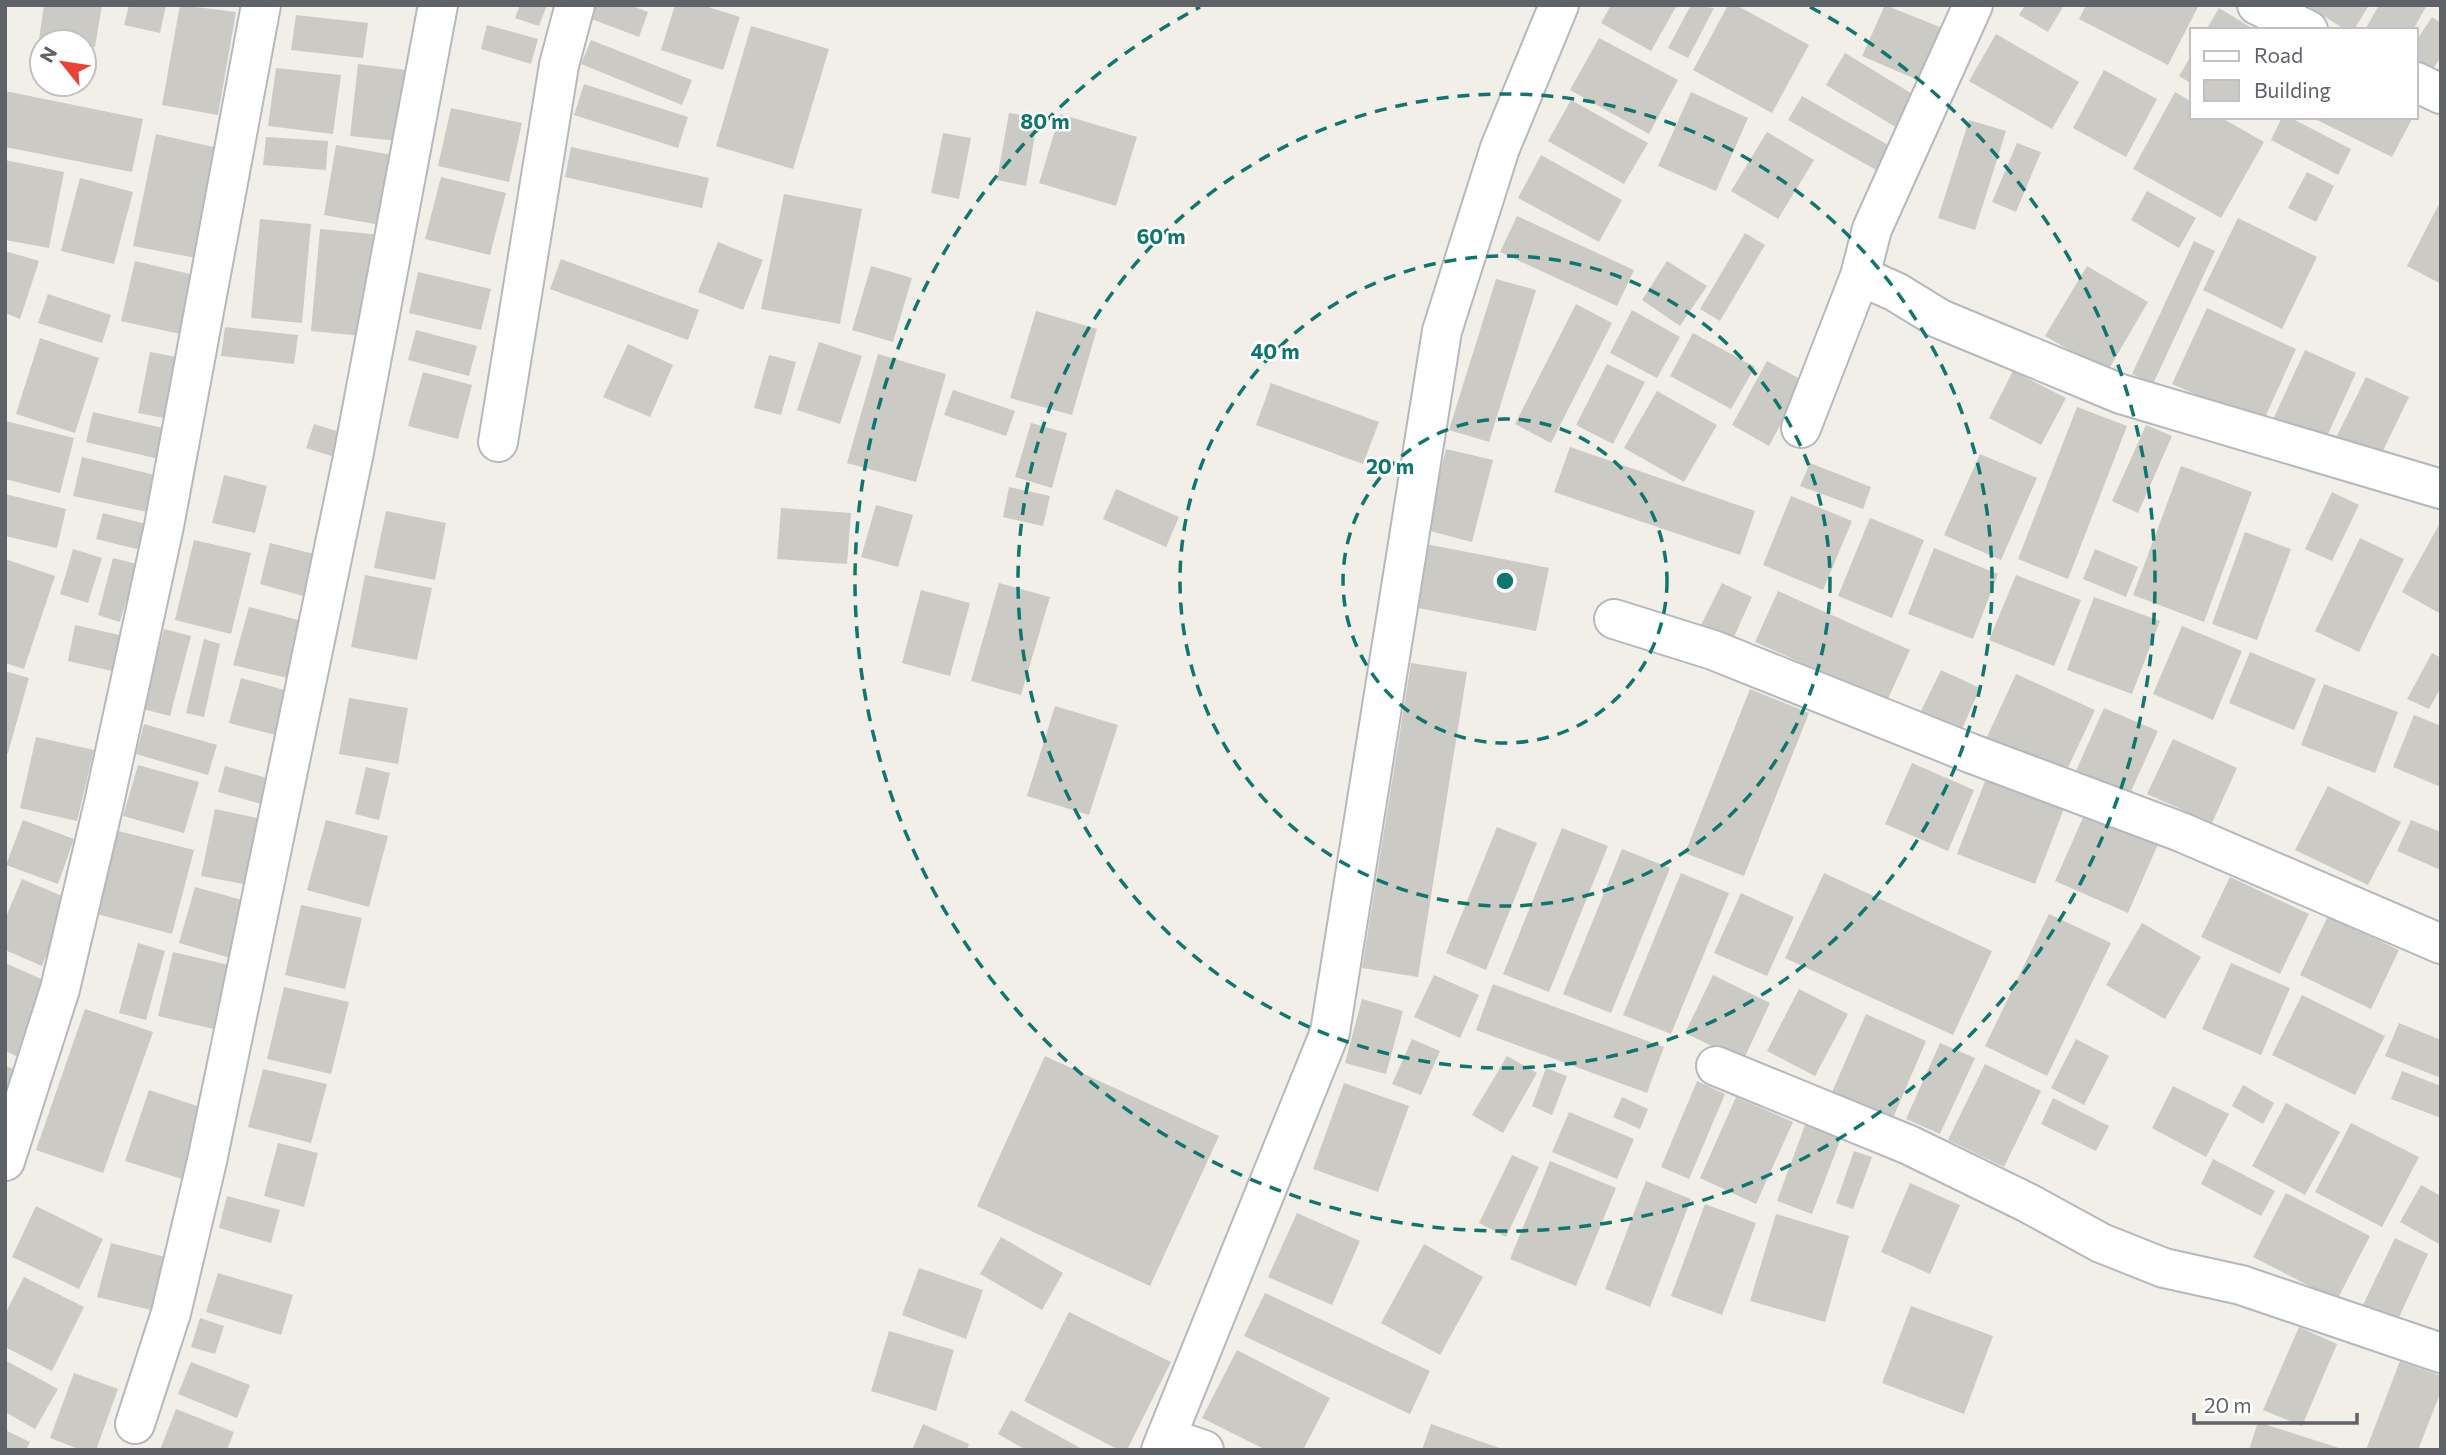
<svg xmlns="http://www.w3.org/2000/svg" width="2446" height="1455" font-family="Commissioner,sans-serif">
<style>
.building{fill:#cccac5}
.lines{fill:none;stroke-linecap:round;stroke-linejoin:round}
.street-casing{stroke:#b5b8bc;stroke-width:42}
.street{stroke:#fff;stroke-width:38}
.ring{fill:none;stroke:#0f766e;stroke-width:3.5;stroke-dasharray:12 9}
.centre{fill:#0f766e;stroke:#fff;stroke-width:3.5}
.ring-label{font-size:21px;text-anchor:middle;font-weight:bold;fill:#0f766e;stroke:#fff;stroke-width:5;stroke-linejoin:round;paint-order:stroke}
</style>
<rect width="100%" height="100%" fill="#f1efe8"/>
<path class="building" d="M44,5H102L95,47L84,45V42L39,39Z
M129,5H166L160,33L124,25Z
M180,5L236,12L218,115L162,105Z
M520,5H547L539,26L515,18Z
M585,5H630L648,12L639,37L581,15Z
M675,5H702L740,17L723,70L661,50Z
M1611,5H1677L1651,51L1601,23Z
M1691,5L1714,8L1688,58L1668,48Z
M1728,5H1736L1809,45L1772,113L1693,70Z
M1885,5L1950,31L1927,84L1862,56Z
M2025,5H2064L2048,32L2019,15Z
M2086,5H2199L2168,65L2079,19Z
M2306,5H2369L2354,30H2346Z
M2379,5H2427L2413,30H2365Z
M2219,8L2255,30H2206Z
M296,15L368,23L363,58L291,50Z
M2432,17L2441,23V57L2430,73L2416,64V41Z
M487,25L538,39L531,64L481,49Z
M751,26L829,49L793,169L716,146Z
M1996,34L2079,82L2052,129L1969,81Z
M1599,38L1678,80L1649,134L1570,90Z
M591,40L692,80L682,105L581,64Z
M1845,53L1919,98L1899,129L1826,85Z
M2192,54V84L2179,76Z
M358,64L406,70L399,141L350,136Z
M276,68L341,75L333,134L268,126Z
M2104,70L2157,99L2126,157L2073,128Z
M584,84L688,117L678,148L574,115Z
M5,91L143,119L132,172L5,147Z
M1691,92L1748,118L1716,191L1658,166Z
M2175,92L2192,102V117H2220L2264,142L2221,218L2133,169Z
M1802,96L1897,150L1883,174L1788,120Z
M1571,100L1648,143L1624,184L1548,141Z
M451,108L522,123L509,182L438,166Z
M1009,113L1038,118L1026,186L997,180Z
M1060,114L1137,137L1116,206L1039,183Z
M2282,117H2289L2351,149L2338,175L2271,140Z
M2311,117H2413L2392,157Z
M1969,120L2006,131L1975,230L1938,218Z
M1767,132L1814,160L1778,219L1731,191Z
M943,133L971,138L959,199L931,193Z
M156,134L218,148L196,258L133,246Z
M266,137L328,141L326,170L263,165Z
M2017,143L2041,152L2016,212L1992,202Z
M336,145L398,156L386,226L324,215Z
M571,147L709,178L702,208L565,177Z
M1541,155L1622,200L1599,242L1518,198Z
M5,160L64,172L49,248L5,240Z
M2307,172L2334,186L2316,222L2288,208Z
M441,177L506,193L490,255L425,239Z
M80,178L133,192L114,264L61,251Z
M2147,191L2196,218L2179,248L2131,220Z
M784,194L862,209L840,324L761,309Z
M2439,204L2441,205V284L2407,266Z
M1517,216L1634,270L1617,306L1500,252Z
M2238,218L2317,257L2282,329L2203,290Z
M260,219L311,224L302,323L251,318Z
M320,229L383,235L373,337L311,331Z
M1745,233L1765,245L1720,321L1700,309Z
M2194,241L2215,251L2153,384L2132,374Z
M718,242L763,260L743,310L698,292Z
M5,251L39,261L20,319L5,313Z
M561,259L699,310L688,340L550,289Z
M135,261L194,275L180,334L121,321Z
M1667,261L1707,286L1680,326L1642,300Z
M871,266L912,278L893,342L852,330Z
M2087,266L2148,302L2107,372L2045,336Z
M418,272L491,289L481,330L409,313Z
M1496,279L1536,290L1489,442L1449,430Z
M48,294L111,315L102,343L38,323Z
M1576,304L1612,323L1551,443L1515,424Z
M2207,308L2296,349L2262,424L2172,384Z
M1632,310L1680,337L1657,378L1610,353Z
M1036,311L1097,329L1072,415L1010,398Z
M225,327L298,335L294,364L221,356Z
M416,330L477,346L469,376L408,360Z
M1693,333L1755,367L1731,409L1670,376Z
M40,338L99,358L75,433L16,414Z
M819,342L862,356L840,424L797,410Z
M628,344L673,365L650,417L603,397Z
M2305,350L2356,373L2322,447L2271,424Z
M150,352L176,357L164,418L138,413Z
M878,354L946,374L916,482L847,463Z
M769,355L796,362L781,415L754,408Z
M1767,361L1804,381L1769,446L1732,425Z
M1607,364L1645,382L1613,444L1576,425Z
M2013,371L2066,398L2041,445L1989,418Z
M423,372L472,385L458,439L408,426Z
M2366,377L2409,397L2378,461L2335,440Z
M1271,383L1379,422L1363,464L1256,425Z
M953,390L1015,411L1006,436L944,415Z
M1657,391L1717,425L1684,482L1624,448Z
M2077,407L2127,426L2068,579L2018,559Z
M93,412L167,429L159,459L86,442Z
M5,421L74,438L60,493L5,479Z
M1031,423L1067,433L1052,488L1015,477Z
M314,424L349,435L341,459L306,448Z
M2146,425L2172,436L2138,513L2112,501Z
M1570,447L1755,511L1740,555L1554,492Z
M1446,449L1493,460L1472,542L1426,530Z
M1980,454L2037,478L2001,560L1944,535Z
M82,457L155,475L147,512L73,496Z
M1810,463L1871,487L1863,509L1800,486Z
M2181,466L2252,492L2204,622L2133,595Z
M224,475L267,486L255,533L212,523Z
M1009,487L1050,496L1043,526L1003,517Z
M1116,489L1179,517L1166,547L1103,519Z
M2332,492L2359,505L2332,561L2305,549Z
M5,494L66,509L57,548L5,536Z
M1791,496L1852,521L1823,590L1763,565Z
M876,505L913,515L898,567L861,557Z
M781,508L851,513L847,564L777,559Z
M386,511L446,523L435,580L374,568Z
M103,513L146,524L141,550L96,539Z
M1870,518L1924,540L1892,618L1838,596Z
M2441,521V614L2402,592Z
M2245,532L2291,549L2257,640L2212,624Z
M2360,538L2404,559L2359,652L2315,631Z
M194,540L251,553L231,634L175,620Z
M270,543L318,555L307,597L260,584Z
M1426,544L1549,568L1536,631L1413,607Z
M1934,548L1998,574L1973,639L1908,614Z
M73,549L102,558L88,603L60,594Z
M2095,549L2138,567L2126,597L2083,579Z
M113,558L137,564L120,622L98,615Z
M5,559L55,576L24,669L5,663Z
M365,575L432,588L417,660L351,647Z
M2016,575L2081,600L2054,666L1989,640Z
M999,583L1050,597L1021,695L971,681Z
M1722,583L1752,597L1733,639L1701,625Z
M921,590L970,603L950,676L902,663Z
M1778,591L1910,650L1887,701L1755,642Z
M2094,597L2160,621L2132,694L2067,670Z
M249,607L310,623L295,680L233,665Z
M75,625L124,636L116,672L68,661Z
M2182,626L2242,651L2213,720L2153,694Z
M164,629L191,636L170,716L143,709Z
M204,639L220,644L204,717L186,713Z
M2250,652L2316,679L2294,730L2229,703Z
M2432,653L2441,658V687L2429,709L2407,699Z
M1411,663L1467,672L1418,977L1362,968Z
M1941,670L1980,688L1962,729L1921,711Z
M5,671L29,678L8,753H5Z
M2016,674L2095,710L2065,774L1987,737Z
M241,678L295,693L283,737L229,723Z
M2324,684L2398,712L2375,773L2301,745Z
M1750,689L1809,713L1744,876L1685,853Z
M349,698L408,708L398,764L339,754Z
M1055,706L1118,725L1089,815L1027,796Z
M2104,708L2158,731L2125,805L2071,782Z
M2414,715L2441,726V787L2393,767Z
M144,724L217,745L208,775L136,754Z
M36,737L94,750L77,821L20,808Z
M2173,739L2237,768L2212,823L2147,794Z
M1912,763L1974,790L1948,851L1885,824Z
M138,765L199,782L184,833L123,816Z
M225,766L277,781L269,806L218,792Z
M366,767L390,773L379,820L355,814Z
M1987,776L2065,806L2035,884L1957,854Z
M2328,786L2401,822L2368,885L2295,850Z
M215,809L271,821L258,887L201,876Z
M2085,813L2158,844L2128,913L2055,881Z
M23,820L74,839L58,884L6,865Z
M326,820L388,836L369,907L307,890Z
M2411,820L2441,832V870L2397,851Z
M1497,827L1537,843L1486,970L1446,953Z
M1562,828L1608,846L1549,992L1503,974Z
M118,831L194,850L172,934L97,914Z
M1622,849L1670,868L1611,1013L1563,994Z
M1681,873L1729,893L1671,1034L1623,1015Z
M1824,873L1992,951L1953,1035L1785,958Z
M2230,877L2309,914L2280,974L2201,937Z
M22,879L69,899L42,966L5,950V919Z
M195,887L253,903L237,960L179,943Z
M1741,893L1794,917L1767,976L1714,953Z
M301,905L362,918L345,989L285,975Z
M2049,914L2111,943L2047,1076L1985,1046Z
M2328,916L2399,950L2371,1009L2300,975Z
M2142,923L2201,957L2165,1019L2106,985Z
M138,943L165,951L146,1020L119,1013Z
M173,952L238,967L222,1031L158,1016Z
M5,963L55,985L23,1059L5,1051Z
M2231,963L2290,988L2261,1055L2202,1029Z
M1434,975L1479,995L1460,1038L1414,1017Z
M1713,975L1770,1003L1743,1061L1685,1033Z
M1493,984L1664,1047L1647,1093L1476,1030Z
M284,987L349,1002L331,1074L267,1059Z
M1799,989L1848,1014L1815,1076L1767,1051Z
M2302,995L2385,1036L2355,1095L2272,1055Z
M1362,999L1403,1011L1386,1074L1345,1063Z
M85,1009L153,1032L103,1173L36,1150Z
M1866,1014L1926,1041L1893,1118L1832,1092Z
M2399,1023L2441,1040V1078L2385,1056Z
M1412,1039L1440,1051L1421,1095L1392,1084Z
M2076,1039L2109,1056L2084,1105L2051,1088Z
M1940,1043L1975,1058L1940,1134L1906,1119Z
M1045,1056L1219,1136L1150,1286L977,1206Z
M1507,1056L1537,1073L1503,1133L1472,1115Z
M1985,1064L2041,1091L2004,1167L1948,1140Z
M5,1066L26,1073L5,1113Z
M1546,1068L1567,1076L1552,1115L1532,1106Z
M263,1069L327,1084L311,1143L248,1127Z
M2402,1071L2441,1086V1118L2391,1099Z
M1697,1081L1725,1094L1689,1179L1661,1167Z
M1344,1083L1409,1106L1378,1192L1313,1169Z
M2243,1085L2274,1103L2263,1124L2232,1106Z
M2173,1086L2229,1114L2206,1157L2152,1128Z
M149,1090L206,1109L182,1179L125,1161Z
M1622,1097L1648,1109L1640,1129L1613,1117Z
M1736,1097L1793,1122L1756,1204L1700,1178Z
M2053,1098L2109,1126L2096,1151L2041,1124Z
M2286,1103L2340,1132L2305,1195L2252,1166Z
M1569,1112L1634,1139L1617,1179L1552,1152Z
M2351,1123L2419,1157L2382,1227L2315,1192Z
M1805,1125L1841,1138L1812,1214L1777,1201Z
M278,1143L318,1153L304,1207L264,1196Z
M1854,1151L1872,1157L1853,1209L1836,1203Z
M1512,1155L1539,1167L1506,1237L1479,1223Z
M2213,1159L2275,1191L2261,1216L2201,1184Z
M1550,1161L1616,1188L1576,1286L1510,1259Z
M1646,1181L1691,1199L1650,1307L1605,1289Z
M1910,1183L1960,1205L1930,1274L1881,1252Z
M2421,1185L2441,1196V1245L2400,1222Z
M2286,1193L2370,1236L2337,1300L2253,1257Z
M227,1196L280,1210L271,1243L219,1228Z
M1705,1204L1756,1223L1722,1315L1671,1296Z
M36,1206L103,1239L79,1289L12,1257Z
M1297,1213L1360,1241L1332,1305L1268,1277Z
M1776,1214L1849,1236L1825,1322L1750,1301Z
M1001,1237L1063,1273L1042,1310L980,1274Z
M2395,1238L2428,1254L2396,1324L2362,1307Z
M111,1243L169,1258L155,1311L97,1297Z
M1424,1244L1483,1277L1440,1355L1381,1323Z
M919,1268L983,1290L966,1339L902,1315Z
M218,1273L293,1295L281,1335L206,1312Z
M24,1277L84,1307L52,1371L5,1347V1314Z
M1265,1293L1430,1371L1410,1414L1244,1336Z
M1911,1306L1993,1336L1964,1414L1882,1383Z
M1069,1312L1171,1362L1127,1450H1119L1024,1401Z
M200,1318L224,1326L215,1354L191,1347Z
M2299,1327L2337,1344L2302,1426L2263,1410Z
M889,1331L954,1350L936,1411L871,1391Z
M1237,1350L1330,1398L1303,1450H1266L1202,1418Z
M5,1360L58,1389L35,1429L5,1412Z
M2400,1361L2441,1376V1391L2418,1450H2366Z
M191,1362L250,1385L237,1418L178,1394Z
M74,1373L118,1389L96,1450H81L50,1438Z
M176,1409L234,1432L227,1450H160Z
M1011,1410L1084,1450H1026L998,1434Z
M2258,1422L2342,1449V1450H2249Z
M923,1424L969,1444L967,1450H912Z
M1431,1424L1502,1449V1450H1422Z
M5,1430L30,1442L26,1450H5Z"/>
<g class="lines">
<defs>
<path id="street" d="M2257,5L2308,30
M2416,82L2441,94
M1860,276L1896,292L1940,319L2121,394L2441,489
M1801,428L1860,276L1872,229L1973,5
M498,442L559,65L575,5
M1614,619L1713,650L1970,753L2181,832L2441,944
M1716,1066L1909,1145L2028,1203L2101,1243L2164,1268L2241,1285L2441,1353
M5,1161L60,989L104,803L164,526L261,5
M135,1424L171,1313L207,1161L354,452L438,5
M1166,1437L1204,1450
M1161,1450L1330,1032L1442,331L1500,148L1559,5"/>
</defs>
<use href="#street" class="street-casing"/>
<use href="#street" class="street"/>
</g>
<g class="ring">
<circle cx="1505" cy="581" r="162"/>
<circle cx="1505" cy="581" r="325"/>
<circle cx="1505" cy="581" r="487"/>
<path d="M1810 7A650 650 0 1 1 1200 7"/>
</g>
<circle cx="1505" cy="581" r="10" class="centre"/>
<g class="ring-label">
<text x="1045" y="129">80 m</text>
<text x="1161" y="244">60 m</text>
<text x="1275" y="359">40 m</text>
<text x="1390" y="474">20 m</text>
</g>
<rect width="2446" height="1455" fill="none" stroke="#5f6368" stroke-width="14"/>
<rect x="2190" y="28" width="228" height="91" fill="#ffffff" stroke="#bfc1c3" stroke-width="2"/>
<rect x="2204" y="51" width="35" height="10" fill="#ffffff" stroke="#bfc1c3" stroke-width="2"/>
<text x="2254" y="63" font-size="21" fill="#5f6368">Road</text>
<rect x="2204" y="80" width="35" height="21" fill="#cccac5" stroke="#bfc1c3" stroke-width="2"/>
<text x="2254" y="98" font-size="21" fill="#5f6368">Building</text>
<g transform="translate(63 63) rotate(300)"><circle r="33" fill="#ffffff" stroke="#bfc1c3" stroke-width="2"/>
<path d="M0-5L12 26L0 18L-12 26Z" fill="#ea4335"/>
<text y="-10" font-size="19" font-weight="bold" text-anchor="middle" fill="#5f6368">N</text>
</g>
<path d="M2194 1413v10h163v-10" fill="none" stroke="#5f6368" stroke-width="3.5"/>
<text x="2204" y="1413" font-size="21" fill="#5f6368" stroke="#ffffff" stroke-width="5" paint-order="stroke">20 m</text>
</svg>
